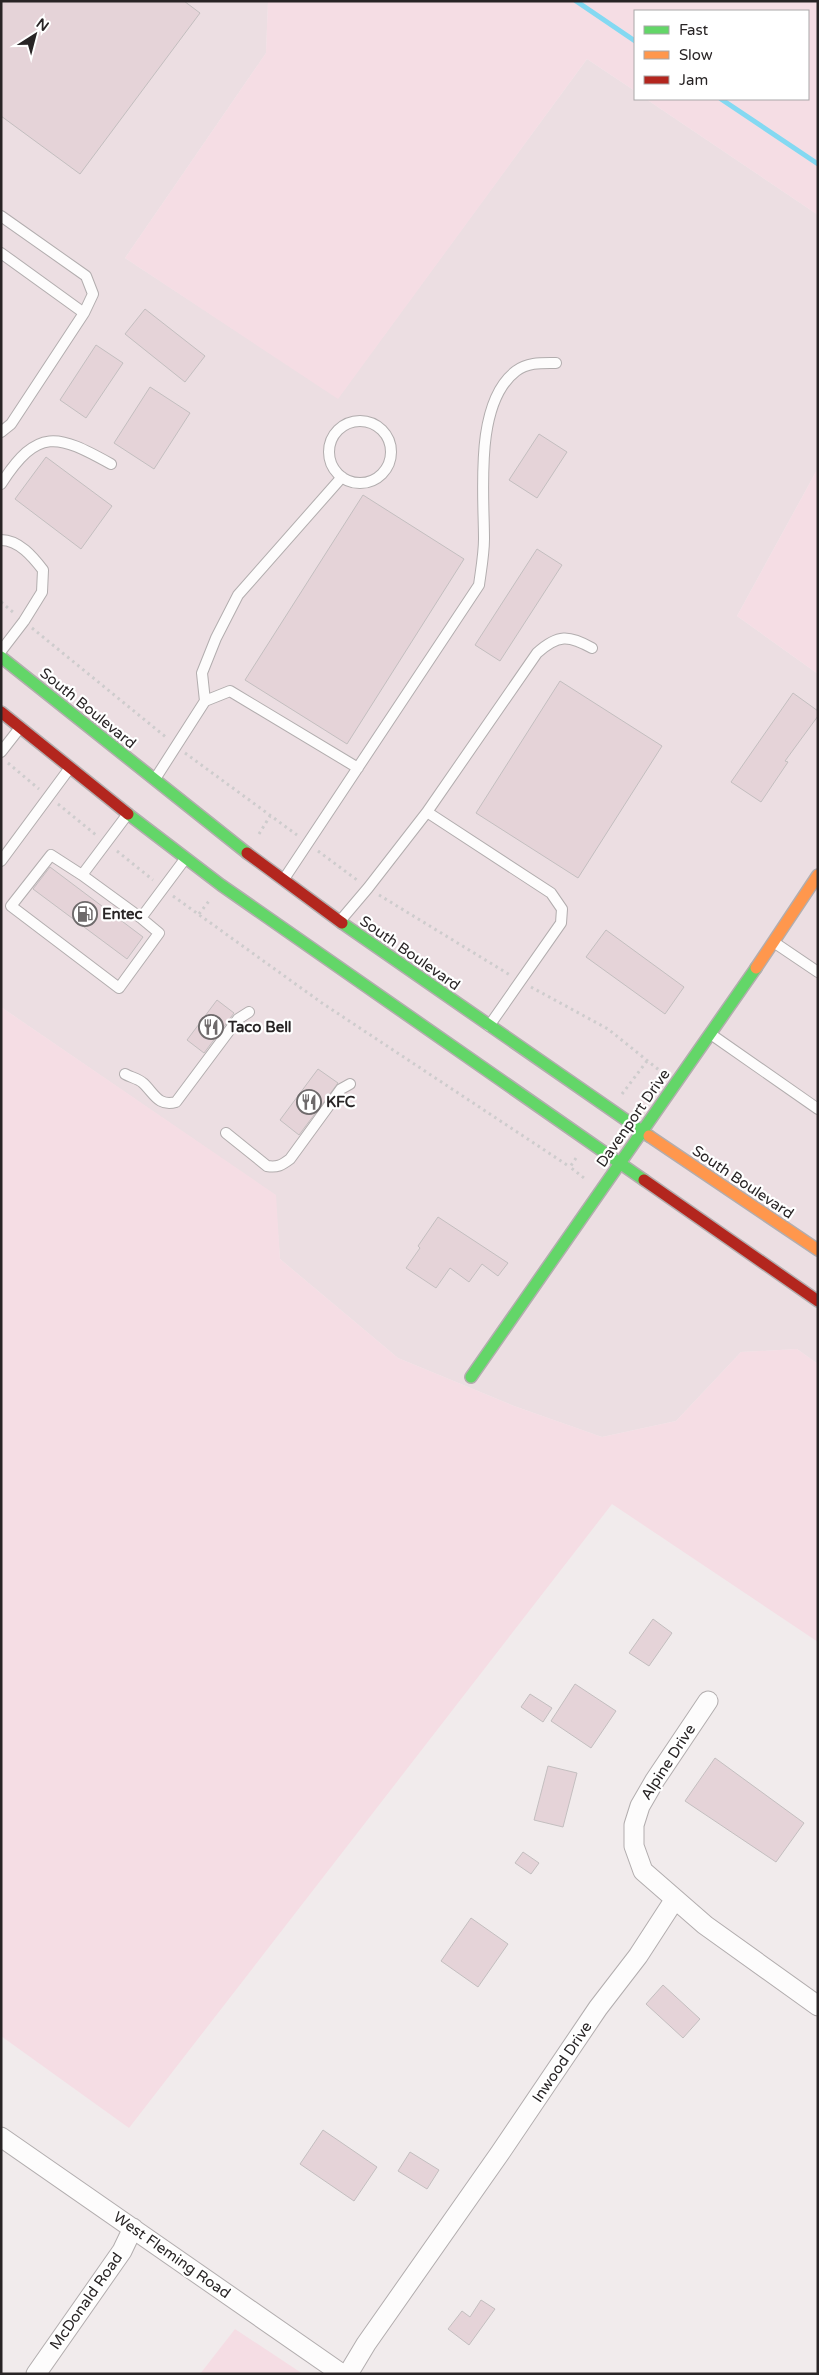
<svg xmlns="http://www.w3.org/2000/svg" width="819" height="2375" font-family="'Varela Round',sans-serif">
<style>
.built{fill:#ecdee2}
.green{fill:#f5dde4}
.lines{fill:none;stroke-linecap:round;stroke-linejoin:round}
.stream{stroke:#84d9f2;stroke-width:5}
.building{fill:#e5d3d8;stroke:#c3bebf}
.lane-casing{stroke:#b2adae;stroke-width:12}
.street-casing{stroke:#b2adae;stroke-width:21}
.fast-casing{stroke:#b2adae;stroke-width:14}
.slow-casing{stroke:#b2adae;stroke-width:14}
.jam-casing{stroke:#b2adae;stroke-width:14}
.path{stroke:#cecccd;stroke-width:3;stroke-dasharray:2.5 4;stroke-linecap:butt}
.lane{stroke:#fdfcfc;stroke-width:10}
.street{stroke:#fdfcfc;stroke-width:19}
.fast{stroke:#63d668;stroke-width:11}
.slow{stroke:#ff974d;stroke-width:11}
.jam{stroke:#b3261e;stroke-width:11}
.labels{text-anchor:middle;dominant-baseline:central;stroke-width:4.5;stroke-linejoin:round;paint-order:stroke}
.street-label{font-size:15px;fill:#282425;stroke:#fff}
.poi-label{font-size:15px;font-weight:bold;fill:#282425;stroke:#fff;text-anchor:start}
</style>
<rect width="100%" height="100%" fill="#f1ebec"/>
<path class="built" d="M1,1H268L266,53L125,258L338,398L587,59L635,91V99H646L818,215V468L737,616L818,674V1364L797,1349L741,1352L676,1421L602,1437L514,1406L398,1358L280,1259L275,1195L1,1007Z"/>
<path class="green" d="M268,1H818V215L646,99H808V11H635V91L587,59L338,399L125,258L266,53Z
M818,468V674L737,616Z
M1,1007L276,1195L280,1259L398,1358L514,1406L602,1437L676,1421L741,1352L797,1349L818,1364V1642L612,1504L129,2128L1,2036Z
M235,2329L303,2374H200Z"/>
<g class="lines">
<path class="stream" d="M576,1L635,41
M721,99L818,164"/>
</g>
<path class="building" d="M1,1H184L200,13L80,174L1,116Z
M145,309L205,356L185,382L125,334Z
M96,345L123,363L86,418L60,400Z
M150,387L190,413L154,469L114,443Z
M539,434L567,452L537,498L509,480Z
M46,457L112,506L81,549L15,499Z
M363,495L464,559L347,744L245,680Z
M537,549L562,565L500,661L475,645Z
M560,681L662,746L578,878L476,813Z
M793,693L818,711V716L785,761L788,762L761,802L731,782Z
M50,867L143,937L127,959L33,889Z
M606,930L684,987L665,1014L586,957Z
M217,1000L234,1013L204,1053L187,1040Z
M318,1069L338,1083L299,1135L280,1120Z
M438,1217L508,1263L498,1276L482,1264L469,1282L450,1268L436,1288L406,1268L420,1248L418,1246Z
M653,1619L672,1633L649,1666L629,1653Z
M575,1684L616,1711L591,1748L551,1721Z
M530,1694L552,1708L543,1722L521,1707Z
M715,1758L804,1823L776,1862L685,1801Z
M548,1766L577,1773L563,1827L534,1820Z
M523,1852L539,1863L531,1874L515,1863Z
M471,1918L508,1944L478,1987L441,1961Z
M663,1985L700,2019L683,2038L646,2004Z
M323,2130L377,2167L354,2201L300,2164Z
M410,2152L439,2170L427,2189L398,2171Z
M481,2300L495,2309L469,2345L448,2329L462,2311L470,2317Z"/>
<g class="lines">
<defs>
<path id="lane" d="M1,216L86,276L93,294L84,313L11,424L1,432
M1,253L84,313
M329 452a31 31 0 1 1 62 0a31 31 0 1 1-62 0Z
M1,484C38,427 57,434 111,464
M1,540C19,540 33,557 43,570L42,592L24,621L1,651
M205,701L202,673L216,638L238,595L342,477
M1,752L19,729
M155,779L205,701L230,691L358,768
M427,812L537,653C558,634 569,635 592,648
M127,815L82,875L141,918L185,859
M1,861L69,769
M82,875L51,855L11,906L119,988L159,933L141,918
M284,879L479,585C481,570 484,554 484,539C484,492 474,403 516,371C528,362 542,363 556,363
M340,921L368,888L427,812L551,893L562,909L561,923L489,1026
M775,943L818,972
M712,1035L818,1109
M125,1074C130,1077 139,1079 143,1083C154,1093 158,1107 176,1102L238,1019L249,1012
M226,1133L267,1166C277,1168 282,1165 290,1159L341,1089L350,1084"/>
<path id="street" d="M708,1701L655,1780L640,1806L634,1825V1846L643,1871L705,1925L818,2006
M1,2137L342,2374
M36,2374L122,2251L133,2228
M348,2374L366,2344L500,2153L598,2008L638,1956L675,1899"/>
<path id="fast" d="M1,657L247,853
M128,814L221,885L644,1180
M342,923L649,1136
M471,1377L756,968"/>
<path id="slow" d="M756,968L818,875
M649,1136L818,1250"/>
<path id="jam" d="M1,712L128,814
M247,853L342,923
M644,1180L818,1301"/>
</defs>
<use href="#lane" class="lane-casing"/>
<use href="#street" class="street-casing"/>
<use href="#fast" class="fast-casing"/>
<use href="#slow" class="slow-casing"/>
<use href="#jam" class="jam-casing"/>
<path class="path" d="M1,602L14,613
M32,628L167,738
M185,753L297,835
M8,763L39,789
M58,804L96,835
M259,834L270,816
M117,851L153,880
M318,851L357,880
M379,895L510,975
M173,896L322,1003L570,1167
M199,914L209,901
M531,987L608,1029L659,1070
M622,1094L647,1061
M576,1158L570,1167L584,1178"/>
<use href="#lane" class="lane"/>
<use href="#street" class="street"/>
<use href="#fast" class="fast"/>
<use href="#slow" class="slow"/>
<use href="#jam" class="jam"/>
</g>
<defs>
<symbol id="fuel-ring" viewBox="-11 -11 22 22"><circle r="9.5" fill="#fff" stroke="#6e6a6b" stroke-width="1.5"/><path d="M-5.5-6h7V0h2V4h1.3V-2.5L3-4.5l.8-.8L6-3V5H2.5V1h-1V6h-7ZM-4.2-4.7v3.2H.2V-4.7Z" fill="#6e6a6b"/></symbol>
<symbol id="restaurant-ring" viewBox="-11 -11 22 22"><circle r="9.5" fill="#fff" stroke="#6e6a6b" stroke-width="1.5"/><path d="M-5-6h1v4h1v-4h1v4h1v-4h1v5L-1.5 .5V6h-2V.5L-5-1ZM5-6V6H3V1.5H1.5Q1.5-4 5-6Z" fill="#6e6a6b"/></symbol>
</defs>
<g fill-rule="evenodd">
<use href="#fuel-ring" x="71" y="900" width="28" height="28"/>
<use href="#restaurant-ring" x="197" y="1013" width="28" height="28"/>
<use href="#restaurant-ring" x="295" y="1088" width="28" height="28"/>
</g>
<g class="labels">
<g class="street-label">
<text transform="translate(88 708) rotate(39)">South Boulevard</text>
<text transform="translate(410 953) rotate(35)">South Boulevard</text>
<text transform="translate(633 1118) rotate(-55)">Davenport Drive</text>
<text transform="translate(743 1182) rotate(34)">South Boulevard</text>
<text transform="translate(668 1762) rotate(-57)">Alpine Drive</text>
<text transform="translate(562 2062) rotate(-56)">Inwood Drive</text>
<text transform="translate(172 2255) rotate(35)">West Fleming Road</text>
<text transform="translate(86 2301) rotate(-55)">McDonald Road</text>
</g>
<g class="poi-label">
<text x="102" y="914">Entec</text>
<text x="228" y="1027">Taco Bell</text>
<text x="326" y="1102">KFC</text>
</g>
</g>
<rect width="819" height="2375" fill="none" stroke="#282425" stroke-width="5"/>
<rect x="634" y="10" width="175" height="90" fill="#ffffff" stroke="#a9a7a8"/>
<rect x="644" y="26" width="25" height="8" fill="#63d668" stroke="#a9a7a8"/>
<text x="679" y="35" font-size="15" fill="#282425">Fast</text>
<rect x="644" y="51" width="25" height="8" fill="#ff974d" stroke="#a9a7a8"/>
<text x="679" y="60" font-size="15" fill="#282425">Slow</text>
<rect x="644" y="76" width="25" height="8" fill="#b3261e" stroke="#a9a7a8"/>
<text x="679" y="85" font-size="15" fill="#282425">Jam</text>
<g transform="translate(35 35) rotate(36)" stroke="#ffffff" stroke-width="4" paint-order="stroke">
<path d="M0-4L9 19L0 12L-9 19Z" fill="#282425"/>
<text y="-8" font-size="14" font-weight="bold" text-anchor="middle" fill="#282425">N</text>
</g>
</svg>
